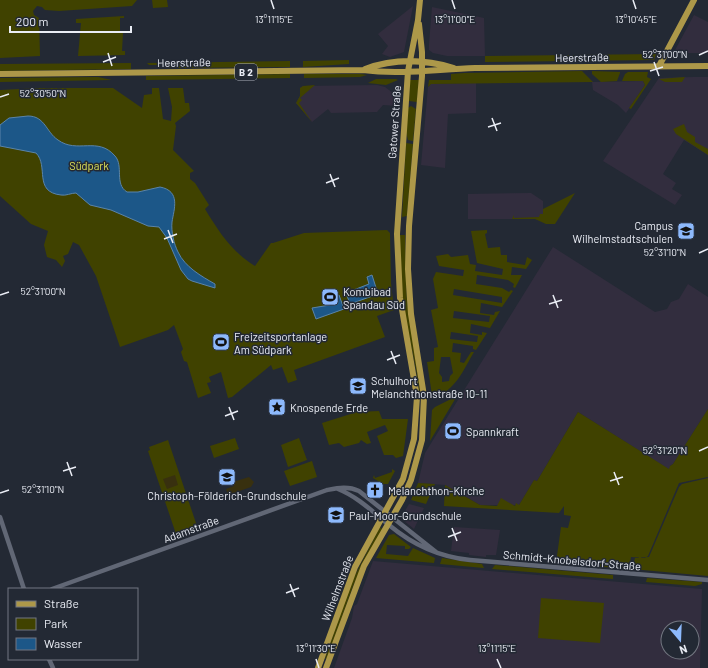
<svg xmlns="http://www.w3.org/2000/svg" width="708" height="668" font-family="Barlow,sans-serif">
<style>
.commercial{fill:#322d3e;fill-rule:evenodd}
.green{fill:#404200;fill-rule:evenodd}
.sand{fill:#38300f}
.water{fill:#1c5788;stroke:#5a84a9}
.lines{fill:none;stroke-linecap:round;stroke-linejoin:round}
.minor{stroke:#616775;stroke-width:4.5}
.major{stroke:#ad9849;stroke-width:6}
.ticks{fill:none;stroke:#eaedf5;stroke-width:1.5}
.labels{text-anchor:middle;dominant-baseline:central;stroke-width:3;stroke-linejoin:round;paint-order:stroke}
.shield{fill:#232934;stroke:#aeb2bb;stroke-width:1}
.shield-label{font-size:10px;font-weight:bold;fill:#eaedf5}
.street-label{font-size:11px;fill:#eaedf5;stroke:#232934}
.park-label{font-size:11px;fill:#dce15a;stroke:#232934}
.poi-label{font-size:11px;fill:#eaedf5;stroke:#232934;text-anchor:start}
.ticks-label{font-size:10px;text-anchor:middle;fill:#eaedf5;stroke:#232934;stroke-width:3;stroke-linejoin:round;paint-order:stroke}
</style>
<rect width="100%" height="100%" fill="#232934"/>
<path class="commercial" d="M413,6L404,52L390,57L382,54L388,46L378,34Z
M432,7L484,18L485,56H447L433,53L429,50V44Z
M694,15L708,22V53H677L674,52Z
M693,77H708V155L684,140L663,174L676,183L672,189L682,195L675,205L603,161L659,78Z
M643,81L645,85L626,113L618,105L593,90L592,82Z
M476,83V113L448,114L445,168L421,165L428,87L431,84Z
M377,85L385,87L393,93L398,106L383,105L377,112L331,113L328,109L312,122L296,103L300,96V88L303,86Z
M531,193L543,201V214L540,217L531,219H468V194Z
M553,247L655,312L667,309L671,302L679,299L688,284L708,297V409L673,464L670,466V470L578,412L537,481L534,480L519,505H480L445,485L418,483L425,453Z
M409,504L424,508L414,529L403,520L402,516Z
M454,527L500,530L496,555H486V557L469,555V553L451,551Z
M373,561L702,589L700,668H334L352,618L354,606L357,604ZM668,628H692V652H668Z"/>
<path class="green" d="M0,0H137L132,6L59,11L45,10L42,7L37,6L33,11L34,15L39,18L40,56L0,58Z
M152,0H167L168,7L153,8Z
M124,16V18H120V33H123L122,51H125V55L78,56L81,23H76V19Z
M656,54L654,60L485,62V56Z
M349,60V64L303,67V61Z
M290,61V67L178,68L164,67V65H149L147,63Z
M131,63V69L0,71V64Z
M582,71L593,82L431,84L428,87L429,80H451V74L464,73Z
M592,71L620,72V73L617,81L601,82L592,74Z
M628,72H648L647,77L651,79L631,109L629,108L645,85L643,81H622L625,74Z
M290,74V78L146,80V76Z
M304,74H361L367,75L360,77L304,78Z
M98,77L112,80L0,82V78Z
M685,77L682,82H665L659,79Z
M376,79H396L398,80L386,85L368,83Z
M410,80H419L417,102L409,101Z
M315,85L300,98L302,100L299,103L312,122L296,103L300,96V88L303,86Z
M41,88H113L142,108L144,95L152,94V88H159L163,119L171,121L172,107L168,88H183L185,103H189L190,111L175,123L176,126L173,150L194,171L190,173V179L195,183L209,205L205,209C219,232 232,252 255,266L271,243H273L304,233L387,230L390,233L391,283L394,310L377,316L385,337L294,370L297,380L288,383L282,367L273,370L271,365L232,397L228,398L221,372L209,377L211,382L207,383L211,393L198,398L187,362L184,361L181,352L183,349L174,325L168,330L120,347L96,276L79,245L73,242L68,254L63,256L65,261L62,267L56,260L47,257L44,245L48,231L31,224L0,196V90Z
M411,106L416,109L413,141L408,140L406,132L408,108Z
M684,124L687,132L695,137V142L708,149V155L676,134L673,129Z
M406,143L413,144L407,216L402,217Z
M575,193L555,224H546L535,219H512L514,215V218L539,217L540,214H543V209Z
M487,230V233L485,234L488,248L500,247L501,255H507V262L525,265L527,257L532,260L526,269L512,267L511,275H522L515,288L513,287L514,284L508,280L477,275L476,284L502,288L509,292L511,290L513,291L502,307L481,303L480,313L494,315L495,312L500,311L490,328L471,324L470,333L482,335V332L487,333L476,350L473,349V346L453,343L452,352L461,353L460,362L464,363L471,352H474C464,369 455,391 435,397L432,395L427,362L434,361V348L438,347L431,310L438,308L433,279L436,272L463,276L464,270L439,266L436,256L448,254L451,257L468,255L470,264L476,265L475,271L502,275L503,269L477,263L471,231ZM454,289L502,297V303L453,295ZM454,311L490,316L489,322L453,318ZM451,332L478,336L477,342L450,339ZM441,357H450L453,373L450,376L449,381L442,382V377L439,373Z
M400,235H405L407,302L422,395H420C416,360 405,325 401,290C400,272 400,253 400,235Z
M457,396L430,441L432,410L435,407Z
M708,409V477L679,483L648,556L645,558L631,557L629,569L556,563L561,527L568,528L571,516L564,515V506L559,513L444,506L445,485L480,505L497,506L501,498L515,506L516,503L519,505L534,480L537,481L578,412L669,469L670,466L673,464Z
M379,411L382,419H408L403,456L396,458L393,455H384L377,436L388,431L385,425L367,432L371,443L367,444L361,440L359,443L344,447L339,443L329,445L322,423L357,412Z
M235,438L239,449L214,458L210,446Z
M299,438L307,460L288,467L281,445Z
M168,440L198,529L177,537L148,451L150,450L149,447Z
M312,461L317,477L290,486L284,471Z
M392,469L395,471L388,484H383L373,478L374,475L375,478L392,472Z
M708,478V576L632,569L635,558L649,557L679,487L682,484Z
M418,483L435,484L426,504L411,500Z
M380,527L382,529L364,562L353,586L327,658L325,659L350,585Z
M394,534L411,547L409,549H405V546L387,545L386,554L408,556L413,548L435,558L434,563L376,558L389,535Z
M442,558L482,564L484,568L440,564Z
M495,565L613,575V579L492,569Z
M647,578L702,582V584L695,586L646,582Z
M541,598L604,603L600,643L538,638Z"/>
<path class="sand" d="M175,475L178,485L167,489L163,479Z
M249,477L254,482L251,487L228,495L226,489L234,486L233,482Z"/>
<path class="water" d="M28,116C45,116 46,132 58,140C77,154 98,136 115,156C124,166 114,184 127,192H138L160,187C181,191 174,209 172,222C171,232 174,244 178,252C185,267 201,276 215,284V288L192,281L188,279L181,270L167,238L159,227L148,226L111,210L90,205L76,193C71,193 66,196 61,195C33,192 49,166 36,153L0,146V125L9,118Z
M372,275L378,294L350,304L346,293L369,284L367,277Z
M339,295L344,309L316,319L312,308L330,305L328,299Z"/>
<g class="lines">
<path class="minor" d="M338,489C358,497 373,512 389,525C413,545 439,557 470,560L708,580
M0,517L24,589
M52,589L327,490C338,488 348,486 359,491L436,552
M49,659L53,668"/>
<path class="major" d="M659,66L694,0
M365,69C395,58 424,59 454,68
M0,74L363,70C400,75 438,69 475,68C553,67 630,67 708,66
M318,668L355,567L403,479L414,439L417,397L400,298L397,234L408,71L418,20L420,0
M326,668L364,566L402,500L411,480L422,440L424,396L411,314L408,269L409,226L422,76V52L419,24"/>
</g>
<path class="ticks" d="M271,0L274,9M452,0L455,9M633,0L636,9M108,53L112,66M699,55L708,51M103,62L116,57M654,62L659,76M650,71L663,67M0,97L9,94M492,118L497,131M488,127L501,123M330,174L335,187M326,183L339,178M168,230L173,243M164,239L177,234M699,253L708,249M0,295L9,292M553,295L558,308M549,304L562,300M391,351L396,364M387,360L400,355M229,407L234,420M225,416L238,411M699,451L708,447M67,462L72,476M63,471L76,467M614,472L619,485M610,481L623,477M0,493L9,490M452,528L457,541M448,537L461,532M290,584L295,597M286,593L299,588M316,659L319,668M497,659L501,668"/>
<defs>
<symbol id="school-square" viewBox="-11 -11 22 22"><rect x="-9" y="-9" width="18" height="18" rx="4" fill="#8db9fc" stroke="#232934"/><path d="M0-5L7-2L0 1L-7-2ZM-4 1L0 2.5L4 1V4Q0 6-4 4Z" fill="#111"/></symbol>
<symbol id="stadium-square" viewBox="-11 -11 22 22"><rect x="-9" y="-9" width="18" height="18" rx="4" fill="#8db9fc" stroke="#232934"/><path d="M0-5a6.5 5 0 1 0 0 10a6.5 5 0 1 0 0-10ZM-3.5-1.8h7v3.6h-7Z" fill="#111"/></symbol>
<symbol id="sight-square" viewBox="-11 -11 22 22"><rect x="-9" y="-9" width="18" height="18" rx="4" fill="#8db9fc" stroke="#232934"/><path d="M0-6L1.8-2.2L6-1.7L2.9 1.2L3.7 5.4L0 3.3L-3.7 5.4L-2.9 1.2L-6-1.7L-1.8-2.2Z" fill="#111"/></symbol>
<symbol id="church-square" viewBox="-11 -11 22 22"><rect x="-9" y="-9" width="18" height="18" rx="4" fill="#8db9fc" stroke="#232934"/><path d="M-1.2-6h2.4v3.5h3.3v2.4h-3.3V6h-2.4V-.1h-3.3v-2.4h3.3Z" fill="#111"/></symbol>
</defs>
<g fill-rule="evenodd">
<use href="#school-square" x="676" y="221" width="20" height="20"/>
<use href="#stadium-square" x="320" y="287" width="20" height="20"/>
<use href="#stadium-square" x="211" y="332" width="20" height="20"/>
<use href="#school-square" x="348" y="376" width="20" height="20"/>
<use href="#sight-square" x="267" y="397" width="20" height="20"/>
<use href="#stadium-square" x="443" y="421" width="20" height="20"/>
<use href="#school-square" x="217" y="467" width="20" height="20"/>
<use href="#church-square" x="365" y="480" width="20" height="20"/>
<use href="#school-square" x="326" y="505" width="20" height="20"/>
</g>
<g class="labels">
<rect class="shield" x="235" y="64" width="22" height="16" rx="3"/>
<g class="shield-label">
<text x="246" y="72">B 2</text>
</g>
<g class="street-label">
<text transform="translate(582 57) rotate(-1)">Heerstraße</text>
<text transform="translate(184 62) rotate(-1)">Heerstraße</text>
<text transform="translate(394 122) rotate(-86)">Gatower Straße</text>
<text transform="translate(191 529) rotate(-20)">Adamstraße</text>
<text transform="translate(572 560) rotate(5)">Schmidt-Knobelsdorf-Straße</text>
<text transform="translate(337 588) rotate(-69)">Wilhelmstraße</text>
</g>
<g class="park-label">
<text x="89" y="165">Südpark</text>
</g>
<g class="poi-label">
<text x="673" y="225" text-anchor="end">Campus<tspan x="673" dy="13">Wilhelmstadtschulen</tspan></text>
<text x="343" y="291">Kombibad<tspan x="343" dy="13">Spandau Süd</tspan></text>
<text x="234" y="336">Freizeitsportanlage<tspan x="234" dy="13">Am Südpark</tspan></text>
<text x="371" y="380">Schulhort<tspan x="371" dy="13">Melanchthonstraße 10-11</tspan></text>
<text x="290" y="407">Knospende Erde</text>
<text x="466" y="431">Spannkraft</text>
<text x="388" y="490">Melanchthon-Kirche</text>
<text x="227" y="495" text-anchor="middle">Christoph-Földerich-Grundschule</text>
<text x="349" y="515">Paul-Moor-Grundschule</text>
</g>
</g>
<g class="ticks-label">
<text x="455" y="23">13°11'00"E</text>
<text x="274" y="23">13°11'15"E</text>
<text x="636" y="23">13°10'45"E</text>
<text x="665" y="58">52°31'00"N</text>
<text x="43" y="97">52°30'50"N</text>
<text x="665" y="256">52°31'10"N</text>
<text x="43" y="295">52°31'00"N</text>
<text x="665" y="454">52°31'20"N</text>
<text x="43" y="493">52°31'10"N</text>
<text x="316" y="652">13°11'30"E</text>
<text x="497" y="652">13°11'15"E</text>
</g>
<rect x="8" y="588" width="130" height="72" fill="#232934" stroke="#737781"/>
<rect x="16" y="601" width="20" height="6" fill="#ad9849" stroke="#737781"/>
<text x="44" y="608" font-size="12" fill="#eaedf5">Straße</text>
<rect x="16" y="618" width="20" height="12" fill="#404200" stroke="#737781"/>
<text x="44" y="628" font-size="12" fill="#eaedf5">Park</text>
<rect x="16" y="638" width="20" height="12" fill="#1c5788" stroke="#737781"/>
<text x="44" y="648" font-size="12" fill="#eaedf5">Wasser</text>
<g transform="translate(680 640) rotate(161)"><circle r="19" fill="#232934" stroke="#737781"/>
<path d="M0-3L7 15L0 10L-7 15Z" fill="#8db9fc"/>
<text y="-6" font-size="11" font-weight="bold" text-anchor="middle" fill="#eaedf5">N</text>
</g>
<path d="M10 26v6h121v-6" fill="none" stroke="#eaedf5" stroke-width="2"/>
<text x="16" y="26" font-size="12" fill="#eaedf5" stroke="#232934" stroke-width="3" paint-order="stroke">200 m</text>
</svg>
